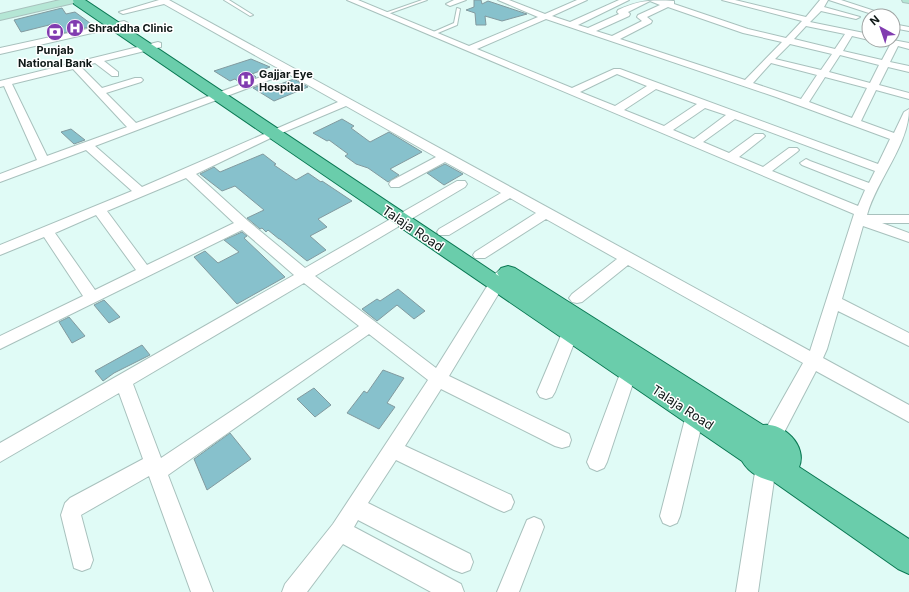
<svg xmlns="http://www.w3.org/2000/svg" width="909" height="592" font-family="Inter,sans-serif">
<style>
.building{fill:#87c1cc;stroke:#829a9f}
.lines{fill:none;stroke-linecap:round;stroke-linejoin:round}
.lane-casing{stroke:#a8c1bd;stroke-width:2}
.street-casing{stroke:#a8c1bd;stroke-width:2}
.secondary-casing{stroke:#a8c1bd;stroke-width:2}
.primary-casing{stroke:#0a7853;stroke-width:2}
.lane{fill:#fff;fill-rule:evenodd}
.street{fill:#fff;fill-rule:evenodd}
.secondary{fill:#b5e6d5;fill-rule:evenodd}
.primary{fill:#6acdab;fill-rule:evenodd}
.labels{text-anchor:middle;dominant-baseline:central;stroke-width:3;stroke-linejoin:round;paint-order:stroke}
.far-poi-label{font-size:11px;font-weight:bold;fill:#0f1817;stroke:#fff;text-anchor:start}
.street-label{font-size:13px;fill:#0f1817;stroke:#fff}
</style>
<rect width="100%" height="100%" fill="#e0fbf6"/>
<path class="building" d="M474,0H481L482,4L488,1L527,14L502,21L485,16L486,25H476L475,13L466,10L474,7Z
M62,8L66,14L75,12L94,26L64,33L57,23L21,32L14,20Z
M251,59L270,67L252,74L256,77L240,83L235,79L230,81L214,71Z
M294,79L308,87L274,101L253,88L266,83L272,87Z
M342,119L354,126L351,128L370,142L389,132L422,152L390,169L399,175L388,182L368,168L356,164L345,156L348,154L329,140L327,141L313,133Z
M71,129L85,140L74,144L61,132Z
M263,154L276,164L274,165L296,180L308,173L321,182L322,181L352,201L318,219L327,227L310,236L326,250L307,261L280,239H279L268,230L266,232L262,228L260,229L247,218L264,210L235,186L222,191L200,174L214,167L220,172Z
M445,164L463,174L444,185L427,173Z
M242,232L247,236L244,238L285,277L237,304L194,257L205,251L218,263L239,252L224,240Z
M398,289L425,311L414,319L397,305L377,321L362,309L377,299L380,301Z
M104,300L120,317L109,323L94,305Z
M69,317L85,336L72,343L59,322Z
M142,345L150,355L114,373L103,381L95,371Z
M383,370L404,378L387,403L395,407L379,429L347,413L364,391L367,393Z
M314,388L331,405L315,417L297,399Z
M230,433L251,459L207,490L194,459Z"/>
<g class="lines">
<defs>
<path id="lane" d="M224,0H229L253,15L250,16Z
M422,0H427L385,15L382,14Z
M457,8L460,9L457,25L433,35H431V33L454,23Z"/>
<path id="street" d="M159,0H169L810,351L854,214L347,0H358L469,46L538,17L498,0H509L545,14L577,0H587L552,16L570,22L619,0H629L578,25L588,28L619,14L617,12L618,10C640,0 650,0 674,1V4L748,29L786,38L802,21L722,0H735L806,17L820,0H828L824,7L860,17L856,19L821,11L810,22L869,34V40L852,36L843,51L882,60L890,45L877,40H893L909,43V49L898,46L890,62L909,66V72L888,67L879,85L909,93V99L876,90L861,121L894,133L904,112L909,109C909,145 877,179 867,215H909V223H882L909,233V242L863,226L842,299L909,333V346L838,311L827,349L823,358L909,405V422L816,371L778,444L771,446L764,444L762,438L764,432L803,363L628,265L582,302L577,303L572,302L569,298L572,294L617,259L546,219L485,258H475L473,255L475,252L536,213L510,198L449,235H439L437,232L439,229L501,193L445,162L399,187H391L389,184L391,181L436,157L346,106L277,135L196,174L248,221L305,268L457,181H465L467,184L465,187L315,276L436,368L491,280C496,273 499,267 509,269L511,273L449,376L569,434L571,440L569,446L562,448L555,446L441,389L405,446L511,495L514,502L511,509L504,512L497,509L396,460L368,503L470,554L473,562L470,570L462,573L454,570L358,520L354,527L461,584L464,592H431L343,544L307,592H282L285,584L333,524L428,380L369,334L168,475L213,592H191L149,476L81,515L93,560L90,568L82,571L74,568L61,515L65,503L70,498L143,459L119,393L0,462V443L294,275L242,230L0,349V336L83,296L44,237L0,255V245L132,191L86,150L0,182V174L37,160L4,86L0,87V81L158,42L161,43V47L104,61L118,72V76H112L95,63L81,67L102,88L135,78H141L143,80L141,82L106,93L136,123L274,72H280V76L95,146L142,187L338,102L164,4L123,14L119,12ZM650,1L660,5L638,15L637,17L642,21L612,36L596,31L629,16L630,14L628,12ZM668,7L743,33L782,42L745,80L620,39L651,23L652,21L647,17ZM546,19L776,97L890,139L878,164L620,69H614L572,88L477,49ZM806,26L845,34L835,49L794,39ZM790,44L832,54L821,70L775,59ZM840,55L879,65L870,83L829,72ZM771,63L817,75L801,99L753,83ZM73,69L127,127L47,156L12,84ZM617,74L647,86L615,106L580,92ZM825,77L867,88L852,118L809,102ZM656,89L697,104L664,126L624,110ZM705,108L726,115L694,139L673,130ZM735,119L875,171L869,183L810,161L806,159L800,163L802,165L865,190L858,206L772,171L797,152L799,150L797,148H789L763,167L739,157L763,138L765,136L763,134H755L729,153L703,142ZM186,178L234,223L147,265L107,211ZM96,215L136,270L95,290L55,233ZM304,283L359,326L161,458L133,384Z
M454,0H466L450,6L446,4Z
M829,0H841L890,16H878Z
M124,21L128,23L127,25L0,54V48Z
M893,24L909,27V31L893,28Z
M570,327L576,329L578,333L555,392L552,397L546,399L540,397L537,392L562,333L564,329Z
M629,364L635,366L637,371L607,462L604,468L597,471L590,468L587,462L621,371L623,366Z
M695,407L701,410L704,415L680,516L677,523L670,526L663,523L660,516L686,415L689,410Z
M766,457L773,460L776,466L758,592H736L756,466L759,460Z
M534,517L541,520L544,527L519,592H497L527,520Z"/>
<path id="secondary" d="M60,0H79L78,2L0,20V14Z
M902,0H909V3L903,2Z"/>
<path id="primary" d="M73,0H85L499,276L497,273L501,268L508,266L515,268L763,425C783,422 808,446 799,467L909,539V574L898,569L774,482C760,478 750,474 742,461L74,4Z"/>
</defs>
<use href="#lane" class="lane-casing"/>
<use href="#street" class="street-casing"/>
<use href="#secondary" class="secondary-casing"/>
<use href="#primary" class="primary-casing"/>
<use href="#lane" class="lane"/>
<use href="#street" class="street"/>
<use href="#secondary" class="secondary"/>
<use href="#primary" class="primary"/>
</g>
<defs>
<symbol id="hospital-disc" viewBox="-11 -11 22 22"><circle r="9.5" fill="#813cb0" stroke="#fff"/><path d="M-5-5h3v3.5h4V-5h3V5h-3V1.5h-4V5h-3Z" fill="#fff"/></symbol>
<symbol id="bank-disc" viewBox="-11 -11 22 22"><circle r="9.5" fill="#813cb0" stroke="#fff"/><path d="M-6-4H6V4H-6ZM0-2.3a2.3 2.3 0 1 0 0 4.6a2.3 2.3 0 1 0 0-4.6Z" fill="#fff"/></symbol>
</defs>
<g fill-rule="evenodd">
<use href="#hospital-disc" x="65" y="18" width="20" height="20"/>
<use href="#bank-disc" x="45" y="22" width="20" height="20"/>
<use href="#hospital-disc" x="236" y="70" width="20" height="20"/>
</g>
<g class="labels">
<g class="far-poi-label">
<text x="88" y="28">Shraddha Clinic</text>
<text x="55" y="50" text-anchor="middle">Punjab<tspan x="55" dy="13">National Bank</tspan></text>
<text x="259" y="74">Gajjar Eye<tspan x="259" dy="13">Hospital</tspan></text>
</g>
<g class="street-label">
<text transform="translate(413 228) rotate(34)">Talaja Road</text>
<text transform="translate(683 407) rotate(33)">Talaja Road</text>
</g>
</g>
<g transform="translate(881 28) rotate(320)"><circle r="19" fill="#ffffff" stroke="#9fa3a2"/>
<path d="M0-3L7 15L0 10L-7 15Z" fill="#813cb0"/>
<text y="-6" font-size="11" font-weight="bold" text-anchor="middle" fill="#0f1817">N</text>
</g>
</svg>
